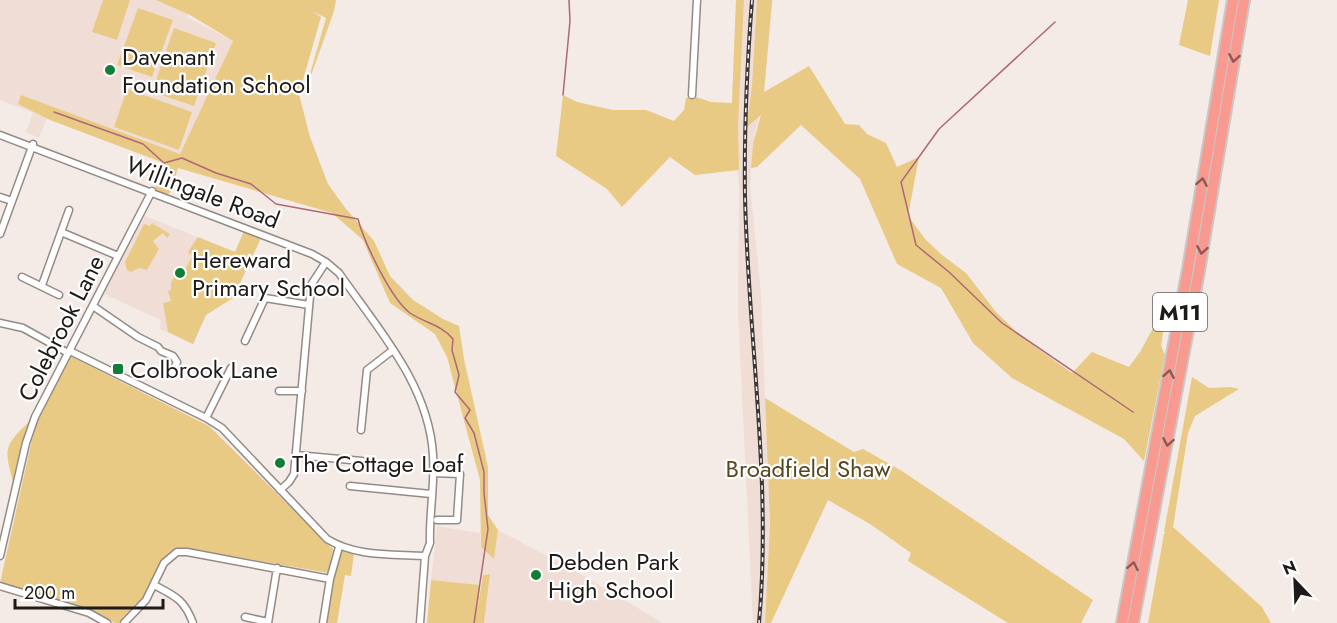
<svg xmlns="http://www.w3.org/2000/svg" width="1337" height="623" font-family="Jost,sans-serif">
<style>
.built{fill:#f0ded6}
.green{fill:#e9ca84}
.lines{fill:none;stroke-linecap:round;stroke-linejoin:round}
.stream{stroke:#ae6877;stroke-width:1.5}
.minor-casing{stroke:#948b87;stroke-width:9}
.motorway-casing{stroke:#c9c8c8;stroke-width:14}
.minor{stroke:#fff;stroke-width:6}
.motorway{stroke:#f99a90;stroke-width:10}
.rail-casing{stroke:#3b3735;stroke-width:4}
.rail{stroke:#fff;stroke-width:1.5;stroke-dasharray:4.5;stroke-linecap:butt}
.oneway{stroke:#8b5a54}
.poi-dot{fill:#107e34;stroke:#fff;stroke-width:2}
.labels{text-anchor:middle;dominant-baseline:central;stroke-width:4.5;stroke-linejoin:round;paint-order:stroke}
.shield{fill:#fff;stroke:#615f5d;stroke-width:1.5}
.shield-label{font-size:22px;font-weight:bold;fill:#1d1a18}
.poi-label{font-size:24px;fill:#1d1a18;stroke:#fff;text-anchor:start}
.street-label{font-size:24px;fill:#1d1a18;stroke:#fff}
.park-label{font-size:24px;fill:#57471f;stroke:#fff}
</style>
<rect width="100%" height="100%" fill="#f4eae6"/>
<path class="built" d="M0,0H196L187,17L233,41L181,154L47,118L39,138L26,132L33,113L0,100Z
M736,0H773L764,92L753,144L750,183L761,293L770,523L765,623H753L738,312L739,191L732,103Z
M145,216L235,252L261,238L233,298L206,315L193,344L160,329L161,320L104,294Z
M437,526L480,533L481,547L494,558L498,530L579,573L663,623H484L490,574L483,575L480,585L431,580Z"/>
<path class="green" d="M103,0H130L117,40L92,32Z
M156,0H336L334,11L304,95L326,18L312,11L321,17L299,94L310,137L328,184L346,209L374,241L390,276L413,300L443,319L459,326L464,359L488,467V515L498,530L494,559L481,547L480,480L447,357L435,334L390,303L363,240L332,213L178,168L170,193L155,198L156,178L164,163L50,120L18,104L21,95L180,154L233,41L190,15Z
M736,0H744L738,126L739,170L695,175L670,157L622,207L607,189L556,156L563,95L577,102L613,110H646L674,121L684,110L686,98L693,96L711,102L732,103Z
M757,0H772L764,92L809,66L845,124L859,125L867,134L886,143L897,167L919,157L908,216L926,240L942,255L966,273L996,312L1023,338L1072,373L1092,352L1129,367L1140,352L1168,301L1161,346L1165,355L1144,461L1124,439L1012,378L973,343L941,288L897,264L860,179L801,125L757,167L751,168L753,144L761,115L746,128L752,86Z
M1188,0H1219L1210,56L1179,45Z
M138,8L173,20L152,77L117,65Z
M174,28L216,43L194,106L152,92Z
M127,89L192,112L179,150L114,127Z
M152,223L170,234L167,238L163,233L153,241L159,249L147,270L139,268L131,272L127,270L125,262L144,224L150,226Z
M244,231L261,238L233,298L206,315L193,344L168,332L163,303L171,301L168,291L171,290V282L179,269L184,272L192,256L188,252L198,237L235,252Z
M70,356L209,426L333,549L329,573L184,548C160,551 158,578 146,594C138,605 128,614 119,623H115L88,610L0,583L35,426Z
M1192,377L1209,388L1231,387L1239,389L1195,416L1188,433L1173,527L1262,607L1271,623H1148L1164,534L1166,532H1164Z
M765,398L854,452L863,449L902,471L1093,600L1081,623H1008L908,561L911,553L870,524L828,500L771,623H765L770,523Z
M32,419L14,485C3,447 4,446 32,419Z
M340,550L354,553L351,576L345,575L337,623H325L332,579Z
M490,574L484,623H427L431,580L480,585L478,606L483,575Z"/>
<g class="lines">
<path class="stream" d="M1055,22L939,129L901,182L916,245L949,272L1002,323L1133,412
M563,95L570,21L569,0
M54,112L143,144L164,163L182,158L216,173L251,184L276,204L358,219C364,242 391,299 410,313C425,323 442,325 453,339L452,350L459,375L455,392L470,410L465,418L474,433L484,472V493L488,529L474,623"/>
<defs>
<path id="minor" d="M692,95L697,0
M0,135L312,254L326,262L339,273C378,329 429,385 433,455C435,485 429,514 430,543L425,556L420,623
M0,197L12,201
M61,232L118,256
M0,234L33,144
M22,277L59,295
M42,285L69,210
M93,306L138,337L158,347L161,351L173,356L177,362L172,374
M0,323L23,328L68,353
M245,341L265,298L309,305
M70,351L206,418L222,428L327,539C356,557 392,554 425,556
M279,391H302
M206,418L231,368
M361,430L367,370L393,350
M296,455L362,461
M433,473L460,474L457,520H437
M350,486L431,494
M280,490L289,482L294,474L311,285L326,262
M0,556L26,443L35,417L152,191
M154,585C175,596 184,599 193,623
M0,586L89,613L107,623
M245,617L268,622
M124,623L146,600L164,563L177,552H187L330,579
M268,623L277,568
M323,623L330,579L339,547"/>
<path id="motorway" d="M1122,623L1188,269L1233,0
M1133,623L1199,271L1244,0"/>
</defs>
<use href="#minor" class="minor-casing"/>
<use href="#motorway" class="motorway-casing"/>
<use href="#minor" class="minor"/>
<use href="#motorway" class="motorway"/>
<defs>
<path id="rail" d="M752,0C747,65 744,130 745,196C748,338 772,481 759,623"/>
</defs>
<use href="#rail" class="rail-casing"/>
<use href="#rail" class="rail"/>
</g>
<defs><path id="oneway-chevron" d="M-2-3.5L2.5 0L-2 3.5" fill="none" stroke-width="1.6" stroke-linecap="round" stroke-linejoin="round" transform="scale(1.5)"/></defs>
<g class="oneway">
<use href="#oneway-chevron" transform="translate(1234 58) rotate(100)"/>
<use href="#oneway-chevron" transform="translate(1202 182) rotate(-80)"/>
<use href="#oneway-chevron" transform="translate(1202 250) rotate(100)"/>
<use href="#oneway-chevron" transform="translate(1169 374) rotate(-80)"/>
<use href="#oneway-chevron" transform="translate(1168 442) rotate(100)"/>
<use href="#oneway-chevron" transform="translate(1133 566) rotate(-79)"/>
</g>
<g class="poi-dot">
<circle cx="110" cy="70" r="6"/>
<circle cx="180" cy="273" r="6"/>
<rect x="112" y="363" width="12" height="12" rx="3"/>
<circle cx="280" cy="463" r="6"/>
<circle cx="536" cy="575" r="6"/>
</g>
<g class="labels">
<rect class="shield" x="1153" y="293" width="54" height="38" rx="4.5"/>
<g class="shield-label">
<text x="1180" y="312">M11</text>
</g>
<g class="poi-label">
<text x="122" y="56">Davenant<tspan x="122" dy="28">Foundation School</tspan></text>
<text x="192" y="259">Hereward<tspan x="192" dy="28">Primary School</tspan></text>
<text x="130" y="369">Colbrook Lane</text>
<text x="292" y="463">The Cottage Loaf</text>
<text x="548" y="561">Debden Park<tspan x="548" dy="28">High School</tspan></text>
</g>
<g class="street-label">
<text transform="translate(203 192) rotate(21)">Willingale Road</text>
<text transform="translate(61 328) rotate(-63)">Colebrook Lane</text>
</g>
<g class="park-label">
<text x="808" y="468">Broadfield Shaw</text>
</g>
</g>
<g transform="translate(1295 581) rotate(337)" stroke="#ffffff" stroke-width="4.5" paint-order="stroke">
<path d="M0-4.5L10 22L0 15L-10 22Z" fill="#1d1a18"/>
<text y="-9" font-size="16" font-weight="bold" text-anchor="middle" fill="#1d1a18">N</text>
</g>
<path d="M15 599v9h148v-9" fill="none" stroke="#1d1a18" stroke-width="3"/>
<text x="24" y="599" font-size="18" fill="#1d1a18" stroke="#ffffff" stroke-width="4.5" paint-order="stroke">200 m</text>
</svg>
